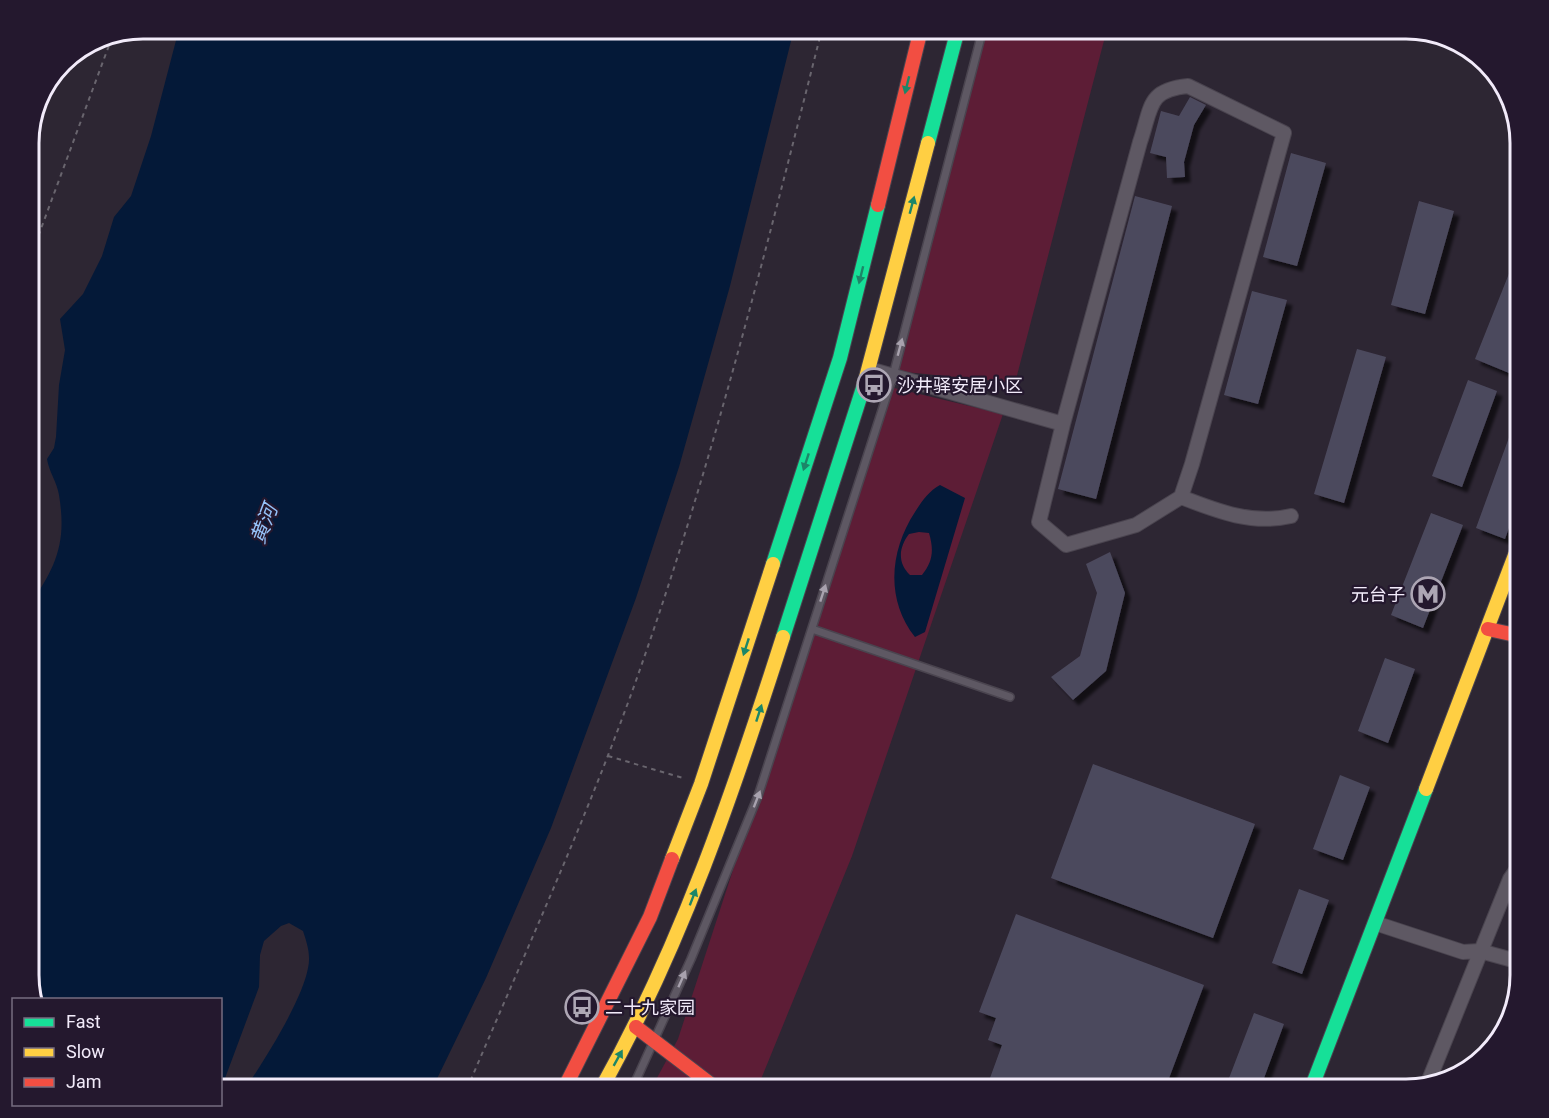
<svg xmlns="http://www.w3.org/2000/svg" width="1549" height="1118" font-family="Roboto,'Noto Sans SC',sans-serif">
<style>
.green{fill:#5d1d36}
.water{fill:#041938;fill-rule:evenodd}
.building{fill:#4c495d;filter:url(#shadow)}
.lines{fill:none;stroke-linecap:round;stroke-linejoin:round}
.lane-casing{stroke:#4a444f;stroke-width:10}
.street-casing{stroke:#4a444f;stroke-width:16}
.fast-casing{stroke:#4a444f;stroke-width:16}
.slow-casing{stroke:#4a444f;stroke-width:16}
.jam-casing{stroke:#4a444f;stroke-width:16}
.path{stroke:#69656e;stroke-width:2;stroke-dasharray:4.5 4.5;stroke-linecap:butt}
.lane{stroke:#5e5863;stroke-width:7}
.street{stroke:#5e5863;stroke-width:14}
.fast{stroke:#16e098;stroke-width:14}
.slow{stroke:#ffcf43;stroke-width:14}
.jam{stroke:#f24e42;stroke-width:14}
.oneway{fill:#1c8668}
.oneway2{fill:#a8a2ae}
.labels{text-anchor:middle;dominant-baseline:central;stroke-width:4.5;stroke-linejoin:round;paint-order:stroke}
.poi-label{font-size:18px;fill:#f2ebfa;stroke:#24182e;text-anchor:start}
.water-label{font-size:20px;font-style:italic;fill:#96c2f9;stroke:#24182e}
.rim{fill:none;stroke:#f2ebfa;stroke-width:3}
</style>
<defs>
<filter id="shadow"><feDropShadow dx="5.5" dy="5.5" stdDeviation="1.5" flood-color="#0009"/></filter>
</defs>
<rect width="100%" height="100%" fill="#2d2633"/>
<path class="green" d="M987,29H1107L1015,383L895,371Z
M890,387L1003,414L852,856L757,1089H651L678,1039Z"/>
<path class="water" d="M179,29H794L730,286L679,467L636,598L551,828L486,978L432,1089H245C264,1061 302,1001 308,968C311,955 307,943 303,931L289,923L281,926L264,941L260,955L259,987L221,1089L220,1000L33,999L29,982V606C56,567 67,543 59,495C57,482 49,472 47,459L54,448L56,437L59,385L65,350L60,319L83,294L102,256L114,217L131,196L151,136Z
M940,485L965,498L925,632L915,637C885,599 890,550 915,512C922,501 929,491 940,485ZM919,532L929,533C934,550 933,561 922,575H910C897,563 899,547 909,534Z"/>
<path class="building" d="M1190,97L1206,105L1194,125L1184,162L1185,177L1167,178L1166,157L1150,153L1161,111L1179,116Z
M1291,153L1326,163L1297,266L1263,257Z
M1135,196L1172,206L1096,499L1058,489Z
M1419,201L1454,211L1425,314L1391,305Z
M1520,246V345L1509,373L1475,359Z
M1252,291L1287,300L1258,404L1224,395Z
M1357,349L1386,357L1344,503L1314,494Z
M1468,380L1497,391L1462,487L1432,476Z
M1511,432L1520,435V497L1505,539L1476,528Z
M1431,513L1463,525L1423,628L1391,615Z
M1110,552L1125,593L1106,671L1073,700L1051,677L1080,656L1097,593L1086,564Z
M1385,658L1415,669L1388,743L1358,731Z
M1093,764L1255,824L1213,938L1051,878Z
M1340,775L1370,787L1343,860L1313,849Z
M1299,889L1329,900L1302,974L1272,963Z
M1016,914L1204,985L1165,1089H1021L990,1078L1002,1045L988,1040L996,1018L979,1012Z
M1254,1013L1284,1024L1260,1089H1235L1226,1086Z"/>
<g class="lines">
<defs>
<path id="lane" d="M812,629L1010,697
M632,1089L691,959L758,796L893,376L983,29"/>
<path id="street" d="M1188,86L1284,133L1192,464L1181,497L1136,525L1066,545L1039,522L1063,424L1140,142C1152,107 1147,90 1188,86Z
M869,369L1063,424
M1181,497C1217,511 1252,525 1291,516
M1375,923L1463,952L1480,951L1520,962
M1427,1085L1510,879L1520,865"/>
<path id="fast" d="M928,143L958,29
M773,564L840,358L878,205
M783,637L864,385
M1311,1089L1426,789"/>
<path id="slow" d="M864,385L928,143
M1426,789L1520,542
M672,859L701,784L773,564
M601,1089C681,946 733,793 783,637"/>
<path id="jam" d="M878,205L921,29
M1488,629L1520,636
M636,1027L717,1089
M564,1089L650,917L672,859"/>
</defs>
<use href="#lane" class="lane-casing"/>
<use href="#street" class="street-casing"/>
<use href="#fast" class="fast-casing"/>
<use href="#slow" class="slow-casing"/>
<use href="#jam" class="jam-casing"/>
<path class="path" d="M29,261L111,40
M608,756L683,778
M467,1089C528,945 595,801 646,652C717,447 769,238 822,29"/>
<use href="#lane" class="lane"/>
<use href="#street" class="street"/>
<use href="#fast" class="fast"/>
<use href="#slow" class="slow"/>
<use href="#jam" class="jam"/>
</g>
<defs><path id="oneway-solid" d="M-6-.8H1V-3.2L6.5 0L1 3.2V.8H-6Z" transform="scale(1.5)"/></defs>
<g class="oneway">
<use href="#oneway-solid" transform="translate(907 85) rotate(104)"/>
<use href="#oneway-solid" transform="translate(912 205) rotate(-75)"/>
<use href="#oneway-solid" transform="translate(861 275) rotate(104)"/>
<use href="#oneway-solid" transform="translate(806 462) rotate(108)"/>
<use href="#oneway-solid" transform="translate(746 647) rotate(108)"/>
<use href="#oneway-solid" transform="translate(759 713) rotate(-72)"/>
<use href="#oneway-solid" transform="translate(693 897) rotate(-69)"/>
<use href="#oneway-solid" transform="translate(618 1058) rotate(-61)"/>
</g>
<g class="oneway2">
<use href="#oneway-solid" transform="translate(900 347) rotate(-75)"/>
<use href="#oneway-solid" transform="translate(823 593) rotate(-72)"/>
<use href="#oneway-solid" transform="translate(757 799) rotate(-69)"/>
<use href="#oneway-solid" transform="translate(682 979) rotate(-66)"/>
</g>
<defs>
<symbol id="bus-ring" viewBox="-11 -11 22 22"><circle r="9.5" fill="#24182e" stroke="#ada6b4" stroke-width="1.5"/><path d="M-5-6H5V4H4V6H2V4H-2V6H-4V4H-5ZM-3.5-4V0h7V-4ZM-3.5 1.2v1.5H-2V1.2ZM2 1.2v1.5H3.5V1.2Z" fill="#ada6b4"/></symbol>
<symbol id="metro-ring" viewBox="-11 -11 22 22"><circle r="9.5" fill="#24182e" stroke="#ada6b4" stroke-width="1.5"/><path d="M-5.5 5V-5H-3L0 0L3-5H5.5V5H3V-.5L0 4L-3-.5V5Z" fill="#ada6b4"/></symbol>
</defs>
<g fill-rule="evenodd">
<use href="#bus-ring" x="855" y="366" width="38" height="38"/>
<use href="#metro-ring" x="1409" y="575" width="38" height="38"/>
<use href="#bus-ring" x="563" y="988" width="38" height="38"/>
</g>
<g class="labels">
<g class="poi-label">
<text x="897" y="385">沙井驿安居小区</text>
<text x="1405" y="594" text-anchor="end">元台子</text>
<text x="605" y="1007">二十九家园</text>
</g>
<g class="water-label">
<text transform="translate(264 524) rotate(-69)">黄河</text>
</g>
</g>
<path d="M0 0H1549V1118H0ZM143 39H1406A104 104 0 0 1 1510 143V975A104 104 0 0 1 1406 1079H143A104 104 0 0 1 39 975V143A104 104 0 0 1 143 39Z" fill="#24182e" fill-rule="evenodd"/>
<path class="rim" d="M143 39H1406A104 104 0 0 1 1510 143V975A104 104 0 0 1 1406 1079H143A104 104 0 0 1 39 975V143A104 104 0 0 1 143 39Z"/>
<rect x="12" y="998" width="210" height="108" fill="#24182e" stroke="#766c80" stroke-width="1.5"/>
<rect x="24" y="1018" width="30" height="9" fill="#16e098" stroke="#766c80" stroke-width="1.5"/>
<text x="66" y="1028" font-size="18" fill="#f2ebfa">Fast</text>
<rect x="24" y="1048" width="30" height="9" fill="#ffcf43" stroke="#766c80" stroke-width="1.5"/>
<text x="66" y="1058" font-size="18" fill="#f2ebfa">Slow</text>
<rect x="24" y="1078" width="30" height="9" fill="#f24e42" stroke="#766c80" stroke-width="1.5"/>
<text x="66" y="1088" font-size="18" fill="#f2ebfa">Jam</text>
</svg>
